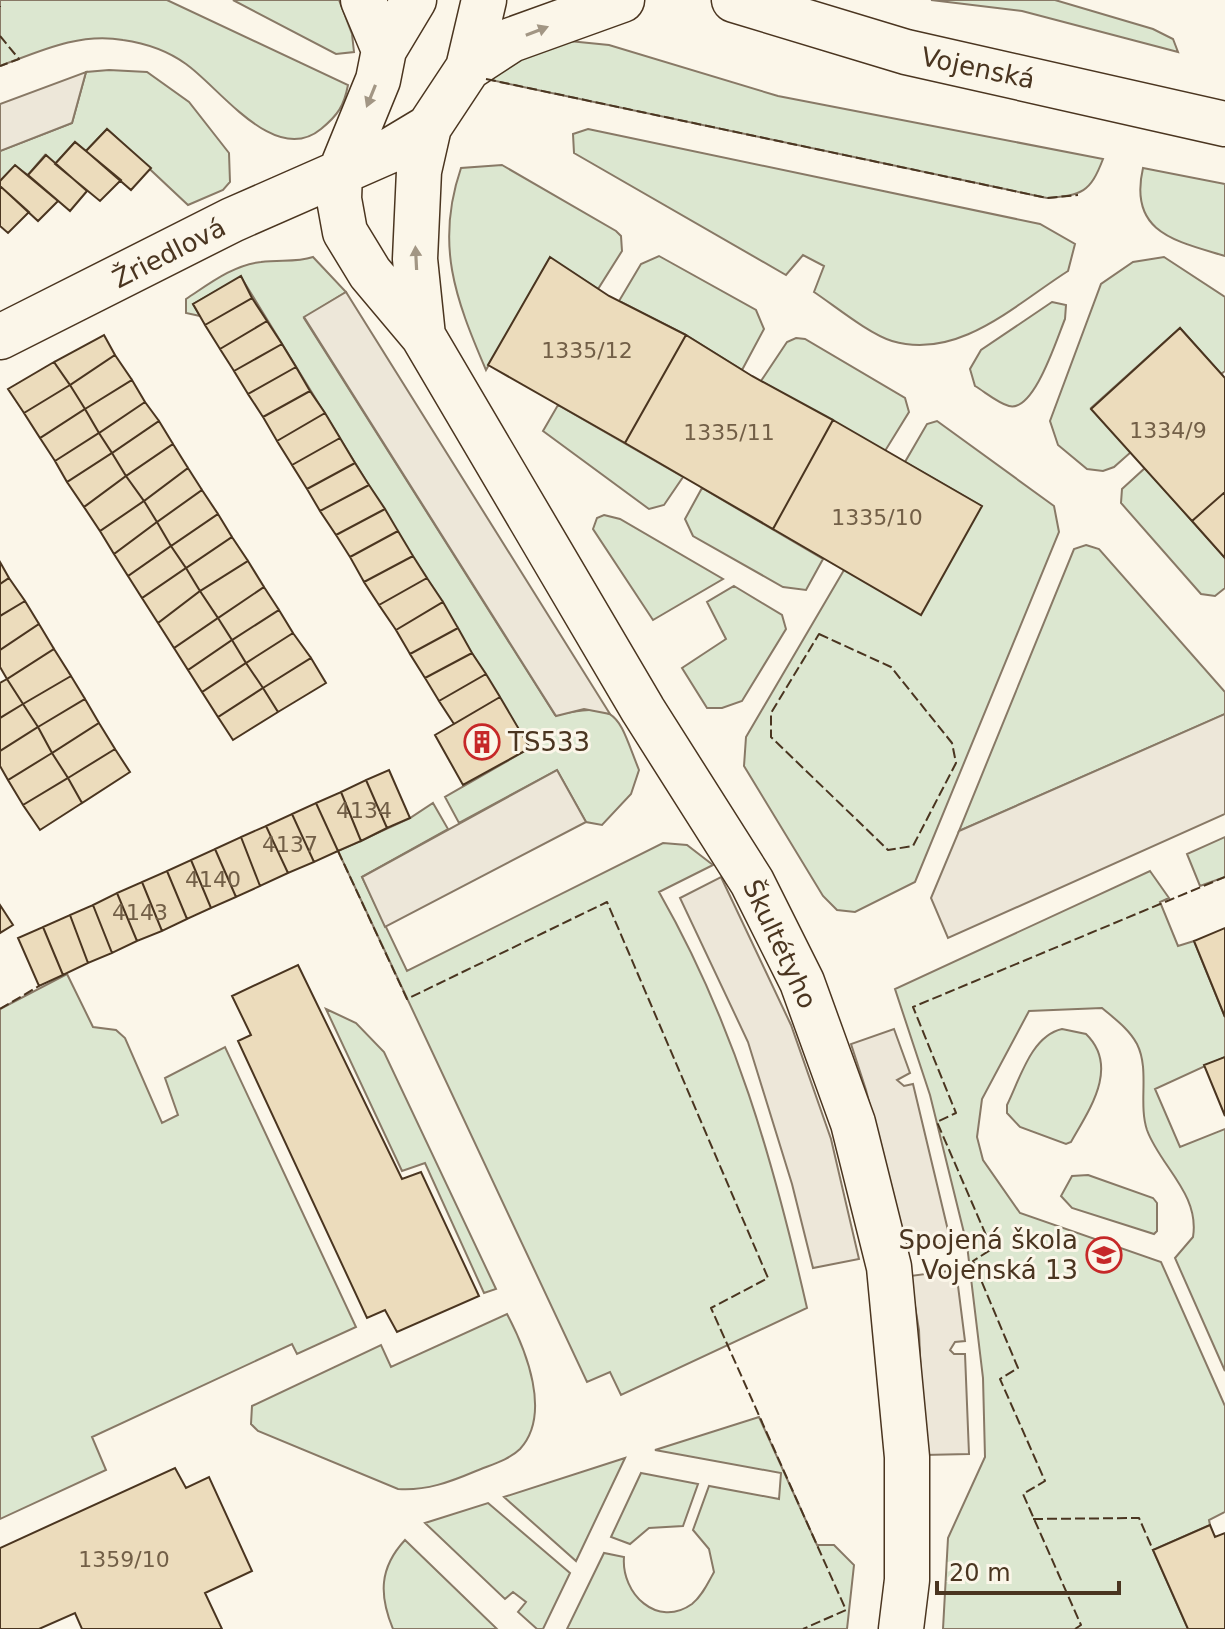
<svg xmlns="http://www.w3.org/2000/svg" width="1225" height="1629" font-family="'DejaVu Sans',sans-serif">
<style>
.green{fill:#dce7d0;stroke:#887966;stroke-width:2}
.parking{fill:#ede7d9;stroke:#887966;stroke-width:2}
.building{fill:#ecdcbc;stroke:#4a3520;stroke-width:2}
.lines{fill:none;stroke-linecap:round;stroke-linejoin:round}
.street-casing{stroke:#4a3520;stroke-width:47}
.street{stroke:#fbf6e9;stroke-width:44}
.fence{stroke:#4a3520;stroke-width:2;stroke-dasharray:10 4;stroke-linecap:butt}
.oneway{fill:#a29684}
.labels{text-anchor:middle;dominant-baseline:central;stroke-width:6;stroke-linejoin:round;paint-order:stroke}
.number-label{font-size:22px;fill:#725f47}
.street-label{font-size:26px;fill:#4a3520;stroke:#fbf6e9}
.poi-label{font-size:26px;fill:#4a3520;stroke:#fbf6e9;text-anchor:start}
</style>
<rect width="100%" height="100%" fill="#fbf6e9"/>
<path class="green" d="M0,0H167L348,85C344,106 338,115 321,129C275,167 220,88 186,64C168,51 144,43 123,40C80,32 40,51 0,66Z
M233,0H339L352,34L354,52L336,54Z
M931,0H1055L1153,29L1173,39L1178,52L1022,11Z
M569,41L609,45L778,96L1103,159C1090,193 1082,195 1047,198L486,79L502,63Z
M109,70L147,72L189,102L229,153L230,182L223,190L188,205L107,129L86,151L75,142L55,164L45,155L28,175L15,166L0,181V151L72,123L86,72Z
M588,129L1040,224L1075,244L1068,271C1016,304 958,361 892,341C869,334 835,306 814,292L824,266L803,255L786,275L574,153L573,134Z
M502,165L616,231L621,236L622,251L598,289L550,258L486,370C455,298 435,244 461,168Z
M1143,168L1225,184V256C1176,241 1128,233 1143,168Z
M659,256L756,310L764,329L742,370L686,335L619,301L641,264Z
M313,257L346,292L304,318L555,715C620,701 617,715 639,770L631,794L602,825L586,822L557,770L459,823L445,797L530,748L241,277L193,304L200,316L186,313V299C209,284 233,265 261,262C280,259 295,263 313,257Z
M1164,257L1225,297V371L1221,374L1180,328L1091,408L1131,452L1114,467L1103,471L1087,469L1058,445L1050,421L1101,284L1133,262Z
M1052,302L1066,305L1065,319C1057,338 1034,413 1009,406C998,403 985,392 975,386L970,369L981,350Z
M796,338L805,339L905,398L909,412L885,451L761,381L787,342Z
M558,405L683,477L664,505L649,509L543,431Z
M937,421L1054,506L1059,532L915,882L855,912L837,910L823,896L744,766L746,737L844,570L981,506L905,462L927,424Z
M1145,468L1225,558V588L1215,596L1201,594L1121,503L1122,489Z
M702,488L823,559L806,590L783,587L693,536L685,519Z
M604,515L620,519L723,579L653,620L593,529L597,518Z
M1086,545L1099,549L1225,692V714L959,831L1074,549Z
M734,586L782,615L786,629L742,701L722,708H707L682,668L726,639L707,602Z
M433,803L448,829L362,877L407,971L663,843L687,845L713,865L659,892C735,1025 773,1160 807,1308L621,1395L610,1372L587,1382L338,851L410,818Z
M1225,837V877L1200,886L1187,854Z
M1150,871L1169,898L1160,902L1178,946L1194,941L1225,1017V1057L1155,1089L1180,1147L1225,1129V1371L1175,1258L1193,1237C1200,1194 1160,1166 1147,1130C1138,1103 1150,1070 1137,1044C1129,1029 1115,1019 1102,1008L1029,1011L982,1099L977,1137L983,1160L1020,1213L1161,1262L1225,1406V1512L1209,1520L1210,1525L1153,1550L1188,1629H943L948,1538L985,1457L983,1378L967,1245L930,1095L895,989Z
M67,974L93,1027L116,1030L125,1038L162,1123L178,1115L165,1078L225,1047L356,1327L297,1354L292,1344L92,1437L106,1470L0,1519V1009Z
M326,1009L356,1023L384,1052L496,1289L484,1293L425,1163L402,1171Z
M1062,1029L1086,1034C1120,1067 1089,1110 1071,1142L1066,1144L1020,1127L1007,1113V1105C1020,1079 1031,1036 1062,1029Z
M1088,1175L1153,1198L1157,1203V1231L1154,1234L1072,1208L1061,1196L1072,1176Z
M507,1314C526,1350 552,1414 520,1449C509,1460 490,1465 476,1471C450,1482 426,1491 398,1489L258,1431L251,1424L252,1406L381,1345L391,1367Z
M759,1417L817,1545H834L854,1565L847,1629H567L604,1553L624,1557C621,1593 657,1629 692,1604C702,1596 708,1583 714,1572L709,1549L693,1530L709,1486L779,1499L781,1473L655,1450Z
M625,1458L576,1561L504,1497Z
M641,1473L698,1484L683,1526L649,1528L630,1544L611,1537Z
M488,1503L570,1573L543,1629H537L518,1612L526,1602L513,1592L505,1599L425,1523Z
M405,1540L497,1629H393C379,1595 379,1568 405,1540Z"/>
<path class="parking" d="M86,72L72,123L0,151V104Z
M346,292L610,714L584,709L556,716L304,317Z
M1225,714V814L948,938L931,898L959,831Z
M557,770L586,822L385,927L362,877Z
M721,877L791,1025L831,1139L859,1259L813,1268L792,1184L748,1042L680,898Z
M894,1029L910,1073L897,1080L904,1086L913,1084L951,1243L906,1249L866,1090L851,1044Z
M956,1270L965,1341L955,1342L950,1350L954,1354H965L969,1454L924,1455L919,1330L910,1276Z"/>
<path class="building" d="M107,129L151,168L131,190L86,151Z
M75,142L121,180L100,201L55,164Z
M46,155L87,191L70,211L28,175Z
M15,165L58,201L38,221L0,186V181Z
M0,186L29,212L8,233L0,226Z
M550,257L609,296L686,335L625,443L488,365Z
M241,276L252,298L205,325L193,304Z
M252,298L267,321L220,349L205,325Z
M267,321L282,344L234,371L220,349Z
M1180,328L1225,378V492L1192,521L1091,409Z
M104,335L115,355L70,385L54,362Z
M686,335L752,376L833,420L773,529L625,443Z
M282,344L296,367L248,394L234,371Z
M115,355L132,380L85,409L70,385Z
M54,362L70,385L24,413L8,389Z
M296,367L310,391L263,417L248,394Z
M132,380L145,402L99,433L85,409Z
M70,385L85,409L40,438L24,413Z
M310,391L325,413L277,441L263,417Z
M145,402L159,421L112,453L99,433Z
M85,409L99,433L55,461L40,438Z
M325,413L340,438L292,465L277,441Z
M833,420L982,506L921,615L773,529Z
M159,421L173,444L126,476L112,453Z
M99,433L112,453L67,482L55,461Z
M340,438L355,463L307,489L292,465Z
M173,444L188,468L144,501L126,476Z
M112,453L126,476L84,507L67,482Z
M355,463L369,485L320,511L307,489Z
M188,468L202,490L157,522L144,501Z
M126,476L144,501L100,531L84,507Z
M369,485L385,509L336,535L320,511Z
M202,490L218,514L171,546L157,522Z
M1225,492V558L1192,521Z
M144,501L157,522L114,554L100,531Z
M385,509L398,531L350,557L336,535Z
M218,514L232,537L186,568L171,546Z
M157,522L171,546L128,576L114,554Z
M398,531L413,556L364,582L350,557Z
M232,537L248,561L200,591L186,568Z
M171,546L186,568L142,598L128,576Z
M413,556L427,578L379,605L364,582Z
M248,561L264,587L218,618L200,591Z
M0,562L9,578L0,584Z
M186,568L200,591L158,623L142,598Z
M9,578L25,601L0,616V584Z
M427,578L443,602L396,630L379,605Z
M264,587L279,610L232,640L218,618Z
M200,591L218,618L174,648L158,623Z
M25,601L39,624L0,650V616Z
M443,602L458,628L410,654L396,630Z
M279,610L293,633L246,663L232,640Z
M218,618L232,640L188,670L174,648Z
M39,624L54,649L7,679L0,667V650Z
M458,628L472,653L425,678L410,654Z
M293,633L311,658L263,688L246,663Z
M232,640L246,663L202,692L188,670Z
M54,649L71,676L23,704L7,679Z
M472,653L486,674L439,701L425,678Z
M311,658L326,683L278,712L263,688Z
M246,663L263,688L218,717L202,692Z
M486,674L500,697L454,724L439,701Z
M71,676L85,699L38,727L23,704Z
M7,679L23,704L0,718V683Z
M263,688L278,712L233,740L218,717Z
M500,697L530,748L463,785L435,735Z
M85,699L99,723L52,753L38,727Z
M23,704L38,727L0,751V718Z
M99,723L115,749L68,778L52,753Z
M38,727L52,753L8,780L0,766V751Z
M115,749L130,772L82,803L68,778Z
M52,753L68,778L23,805L8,780Z
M389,770L410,818L387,828L366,780Z
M68,778L82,803L40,830L23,805Z
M366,780L387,828L361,841L341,792Z
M341,792L361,841L338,851L316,803Z
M316,803L338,851L314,862L292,814Z
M292,814L314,862L288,873L266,826Z
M266,826L288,873L260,886L241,837Z
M241,837L260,886L236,897L215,849Z
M215,849L236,897L211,908L191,860Z
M191,860L211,908L187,919L167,871Z
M167,871L187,919L162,931L142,882Z
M142,882L162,931L137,941L117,893Z
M117,893L137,941L112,953L93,905Z
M0,905L13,925L0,933Z
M93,905L112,953L88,963L70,915Z
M70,915L88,963L63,975L43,927Z
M43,927L63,975L39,986L18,938Z
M1225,928V1017L1194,941Z
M298,965L402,1179L421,1172L479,1296L397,1332L385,1310L367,1318L238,1041L251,1035L232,996Z
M1225,1057V1116L1204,1065Z
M175,1468L186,1488L209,1477L252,1571L205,1593L222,1629H82L75,1613L39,1629H0V1548Z
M1210,1525L1215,1537L1225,1533V1629H1188L1153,1550Z"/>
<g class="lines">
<defs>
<path id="street" d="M363,0L384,50
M414,0L384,50L378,80L340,173L339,199L345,232L370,273L423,336L643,710L752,882L802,982L853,1123L889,1267L907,1457V1580L901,1629
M734,0L906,52L1225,124
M468,68L511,40L622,0
M423,336L415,259L419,171L429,127L468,68L484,0
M0,337L232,220L389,151L429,127"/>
</defs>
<use href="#street" class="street-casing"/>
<use href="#street" class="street"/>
<path class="fence" d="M0,6V7
M0,36L19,59L0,66
M486,79L1047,198L1078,195
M819,634L891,667L952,743L956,763L913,846L888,850L771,737V713Z
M338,851L407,999L607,902L768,1278L711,1308L846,1610L803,1629
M0,1009L39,986
M1033,1519L1139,1518L1153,1550
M1075,1629L1081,1625L1023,1494L1045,1481L1000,1379L1018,1368L973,1261L992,1249L937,1122L956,1113L913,1007L1225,877"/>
</g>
<defs><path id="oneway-solid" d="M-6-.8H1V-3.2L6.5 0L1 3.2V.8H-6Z" transform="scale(2)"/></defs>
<g class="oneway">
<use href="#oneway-solid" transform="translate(537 31) rotate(-21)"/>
<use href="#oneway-solid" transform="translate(371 96) rotate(112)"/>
<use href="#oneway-solid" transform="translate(416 258) rotate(-93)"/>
</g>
<defs>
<symbol id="building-ring" viewBox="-11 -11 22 22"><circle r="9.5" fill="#fbf6e9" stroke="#c62828" stroke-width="1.5"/><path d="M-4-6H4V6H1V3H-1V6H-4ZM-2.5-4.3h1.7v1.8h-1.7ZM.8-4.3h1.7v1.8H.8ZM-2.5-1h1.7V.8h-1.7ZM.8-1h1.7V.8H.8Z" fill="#c62828"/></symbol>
<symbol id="school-ring" viewBox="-11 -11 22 22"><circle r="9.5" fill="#fbf6e9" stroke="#c62828" stroke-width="1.5"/><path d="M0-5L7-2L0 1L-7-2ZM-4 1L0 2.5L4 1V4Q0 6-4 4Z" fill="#c62828"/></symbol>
</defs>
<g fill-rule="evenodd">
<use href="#building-ring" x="462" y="722" width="40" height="40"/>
<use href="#school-ring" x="1084" y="1235" width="40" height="40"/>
</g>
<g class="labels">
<g class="number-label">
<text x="587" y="350">1335/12</text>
<text x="1168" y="430">1334/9</text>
<text x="729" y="432">1335/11</text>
<text x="877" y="517">1335/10</text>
<text x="364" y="810">4134</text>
<text x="290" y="844">4137</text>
<text x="213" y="879">4140</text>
<text x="140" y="912">4143</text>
<text x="124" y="1559">1359/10</text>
</g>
<g class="street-label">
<text transform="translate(978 68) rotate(12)">Vojenská</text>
<text transform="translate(169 253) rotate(-27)">Žriedlová</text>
<text transform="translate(780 944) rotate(65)">Škultétyho</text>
</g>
<g class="poi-label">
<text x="508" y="742">TS533</text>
<text x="1078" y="1240" text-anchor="end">Spojená škola<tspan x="1078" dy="30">Vojenská 13</tspan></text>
</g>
</g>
<path d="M937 1581v12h182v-12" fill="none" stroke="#4a3520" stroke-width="4"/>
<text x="949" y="1581" font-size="24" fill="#4a3520" stroke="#fbf6e9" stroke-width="6" paint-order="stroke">20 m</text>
</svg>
